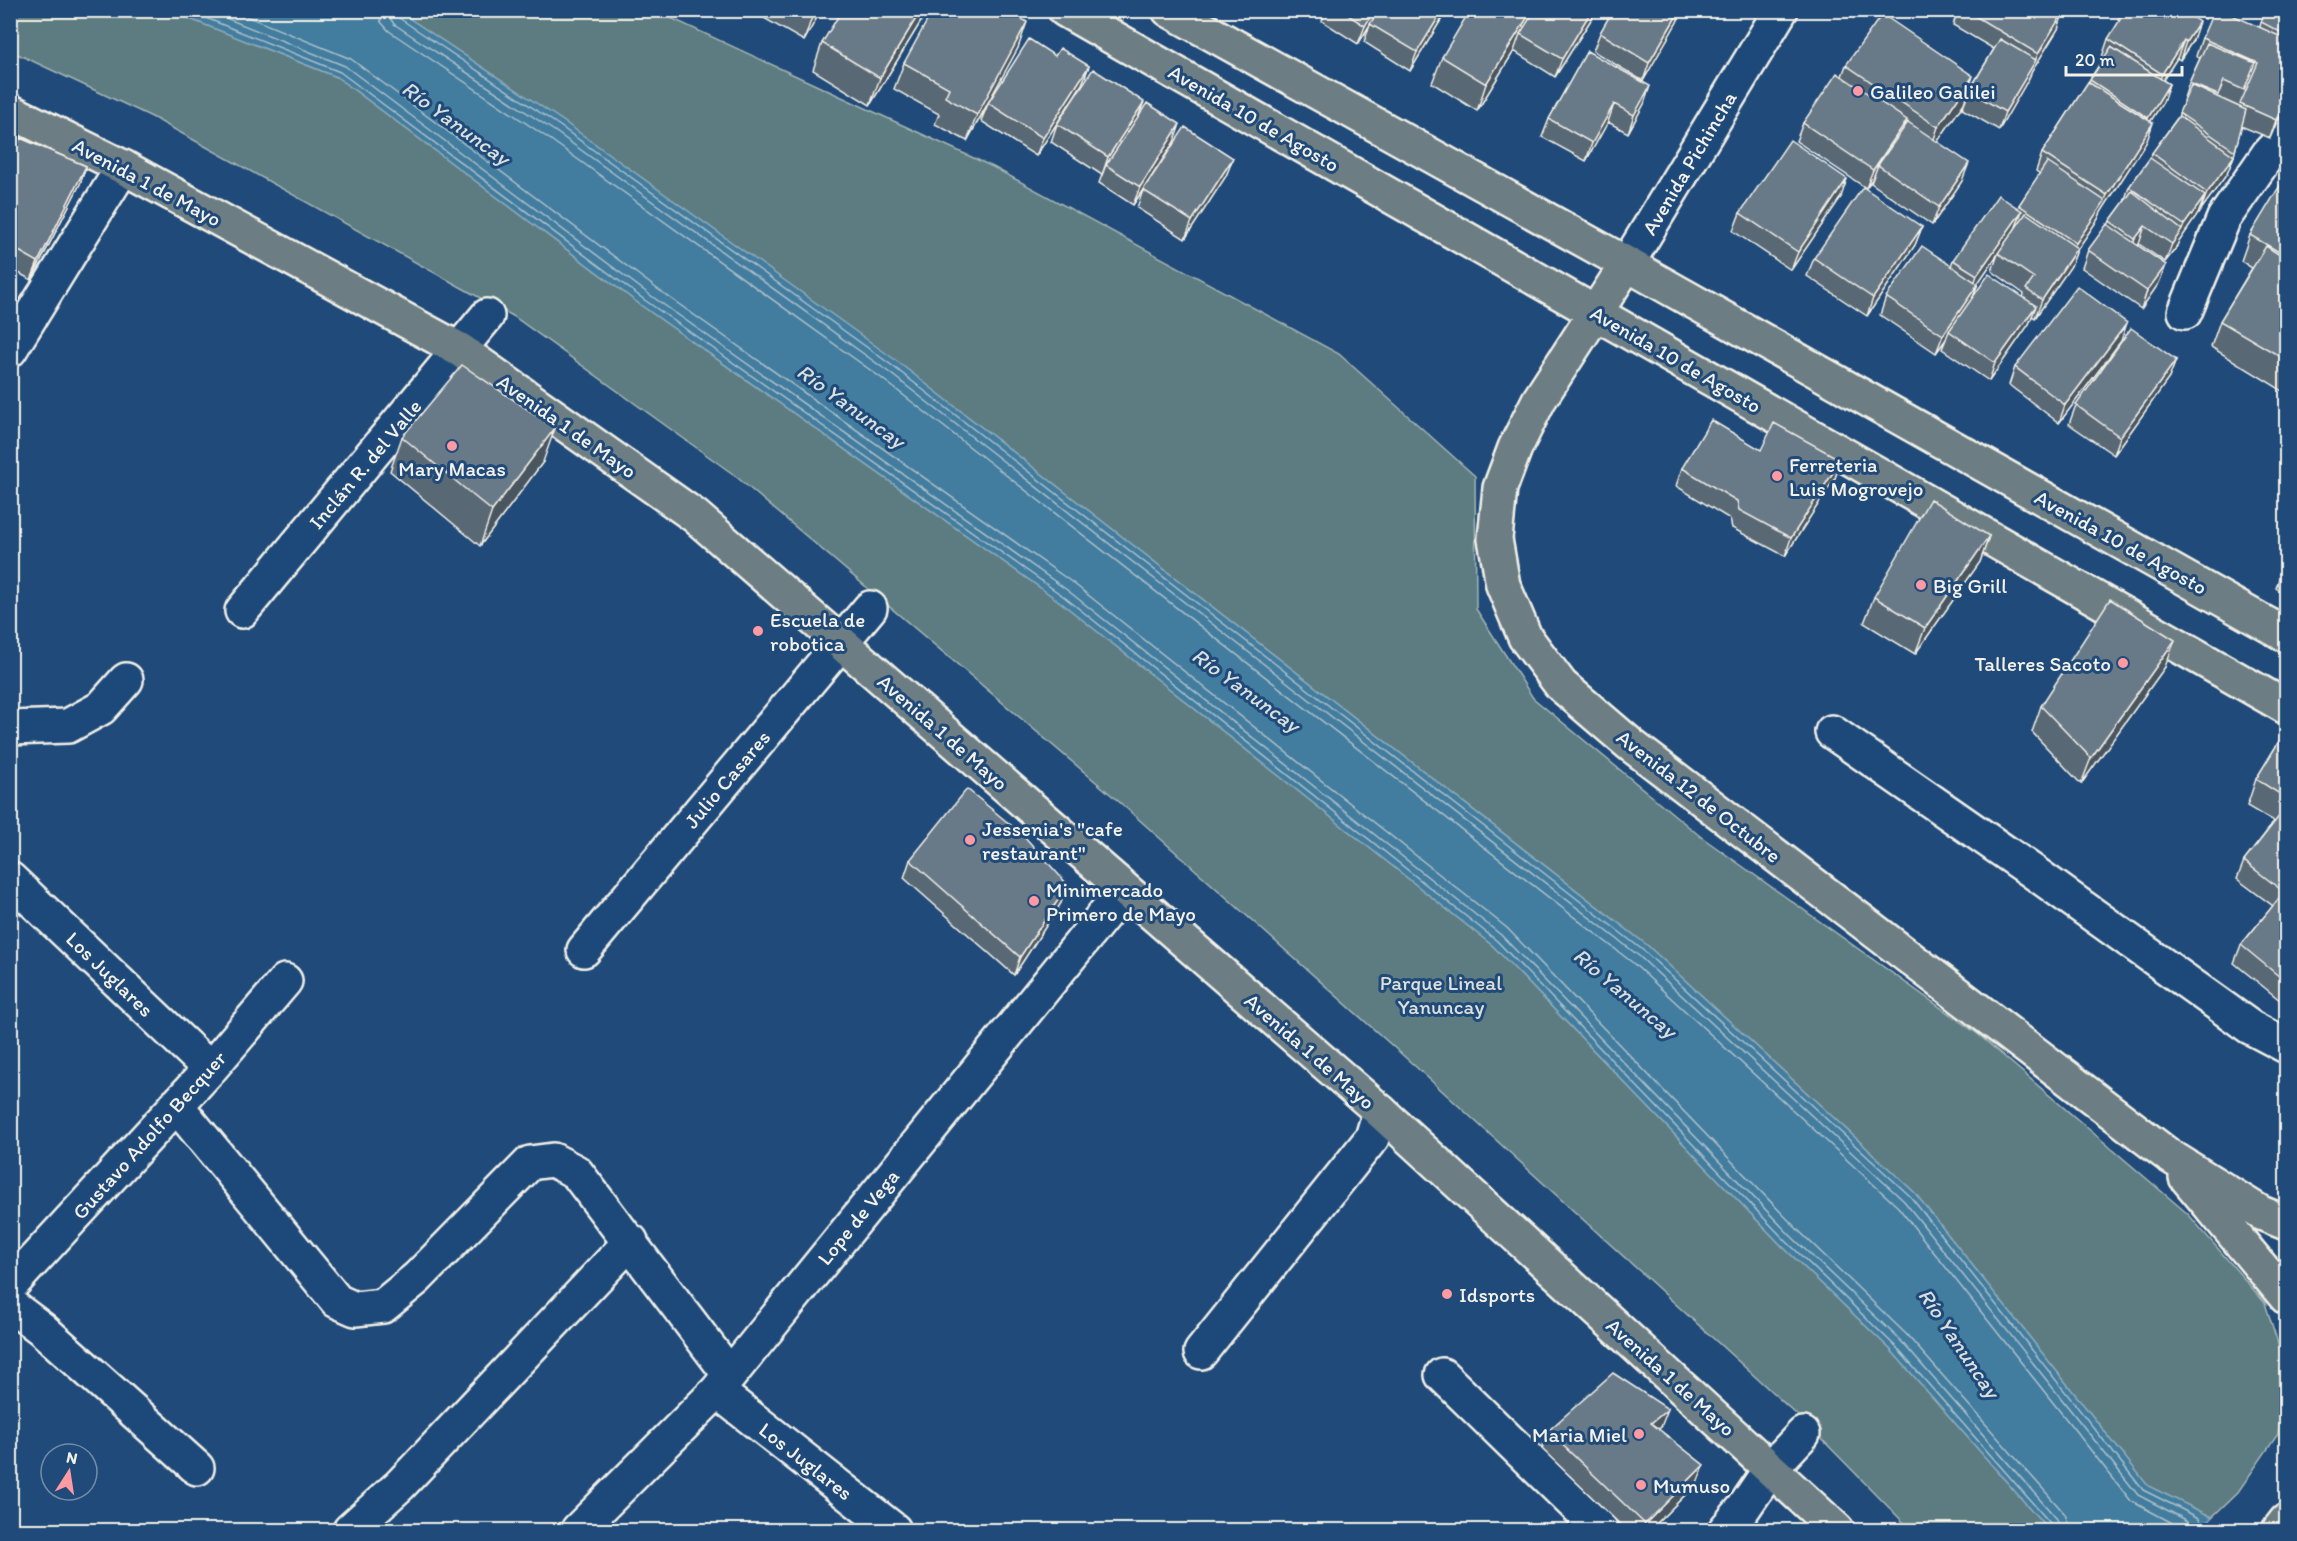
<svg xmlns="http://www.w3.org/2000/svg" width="2297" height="1541" font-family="Itim,sans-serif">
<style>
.green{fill:#5b7c81;stroke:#a8b6b4;stroke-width:1.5}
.water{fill:#437b9e;stroke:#8aaabc;stroke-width:1.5}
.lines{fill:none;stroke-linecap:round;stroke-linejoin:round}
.shore{stroke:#adc2ca;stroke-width:1.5}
.minor-casing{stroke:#f4f1e8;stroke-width:38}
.major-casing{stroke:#f4f1e8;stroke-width:38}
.minor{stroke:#1f4a7a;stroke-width:33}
.major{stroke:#6c7e84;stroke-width:33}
.wall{fill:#596875;stroke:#f4f1e8;stroke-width:1.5;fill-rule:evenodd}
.shaded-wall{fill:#49555f;stroke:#f4f1e8;stroke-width:1.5}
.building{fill:#687988;stroke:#f4f1e8;stroke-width:1.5}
.poi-dot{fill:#ff9aa2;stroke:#1f4a7a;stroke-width:2}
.labels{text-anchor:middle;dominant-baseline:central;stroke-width:6;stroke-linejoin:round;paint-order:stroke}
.poi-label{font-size:21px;fill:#f4f1e8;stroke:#1f4a7a;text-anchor:start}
.street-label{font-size:21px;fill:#f4f1e8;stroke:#1f4a7a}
.park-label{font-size:21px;fill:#dddfd9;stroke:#1f4a7a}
.water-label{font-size:22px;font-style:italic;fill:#d9dfdd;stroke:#1f4a7a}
</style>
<rect width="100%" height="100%" fill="#1f4a7a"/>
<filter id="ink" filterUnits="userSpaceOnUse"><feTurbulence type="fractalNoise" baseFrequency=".0167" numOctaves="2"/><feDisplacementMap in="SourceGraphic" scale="12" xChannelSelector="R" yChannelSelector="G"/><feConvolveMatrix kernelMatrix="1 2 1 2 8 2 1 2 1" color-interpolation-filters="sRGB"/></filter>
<g filter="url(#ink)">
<path class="green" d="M10,11H170L337,77L642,306L1059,601L1493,946L1782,1246L1890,1349L2049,1530H1911L1807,1424L1416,1067L1116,799L733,474L513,316L152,117L11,51Z
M398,11H656L993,167L1339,354L1475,476L1476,609L1533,698L1700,836L1979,1035L2188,1214L2265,1303L2286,1368L2278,1434L2238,1492L2212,1517L2148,1486L1914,1192L1648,946L900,364L563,121Z"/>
<path class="water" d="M170,11H398L563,121L894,359L1648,946L1914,1192L2148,1486L2212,1517L2200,1530H2049L1890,1349L1782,1246L1493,946L1059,601L642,306L337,77Z"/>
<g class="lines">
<path class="shore" d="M186,10L340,72L646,301L1063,596L1497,941L1786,1241L1894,1345L2051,1524L2053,1530
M206,10L345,66L650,295L1067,590L1501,935L1791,1236L1900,1340L2057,1519L2061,1530
M231,10L351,59L656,288L1073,583L1507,928L1798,1230L1906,1334L2065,1514L2070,1530
M379,10L381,22L389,31L551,140L880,377L1633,963L1898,1207L2131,1501L2178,1526L2179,1530
M388,10L390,18L394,24L556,132L886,370L1639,956L1904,1201L2138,1495L2188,1521V1530
M396,10L399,18L560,126L890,364L1644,951L1910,1196L2143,1490L2199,1518L2200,1521L2196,1530"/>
<defs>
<path id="minor" d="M1627,264L1781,10
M2185,312L2224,218L2269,153L2286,135
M10,350L123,167
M242,611L487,316
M10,728L68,726L101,708L126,680
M1832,732L2032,871L2250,1027L2286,1046
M10,879L210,1069
M584,950L870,608
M176,1105L337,1301L355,1309L383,1306L417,1278L530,1163L553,1160L576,1172L730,1375
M10,1286L210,1069L285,981
M10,1305L42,1329L197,1468
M1201,1352L1372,1138L1380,1111
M1442,1375L1601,1530
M717,1391L894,1530
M350,1530L400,1485L631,1241
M578,1530L717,1391L1124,890
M1725,1530L1743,1509L1771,1468L1803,1434"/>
<path id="major" d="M1065,10L2286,707
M1169,10L1627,264L2286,635
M10,111L123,167L460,350L695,516L1380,1111L1837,1530
M1627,264L1539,400L1515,448L1500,488L1495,539L1503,585L1525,637L1561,685L1631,745L2168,1155L2261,1213L2286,1223
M2186,1177L2286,1297
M2279,1530L2286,1521"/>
</defs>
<use href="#minor" class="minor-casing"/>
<use href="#major" class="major-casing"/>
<use href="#minor" class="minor"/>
<use href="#major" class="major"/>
</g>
<path class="wall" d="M750,10H821L804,41Z
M928,10L870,105L813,70L822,43Z
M1325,10H1447L1410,71L1364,42L1370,25L1358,44L1322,21Z
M1597,10L1555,77L1514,51L1477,111L1432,83L1442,57Z
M1613,10H1682L1677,22L1643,81L1593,51L1600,33Z
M1958,10H2066L2061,19L2058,29L2032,71L2029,78L1999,130L1962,109L1969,91L1994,49L1953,25Z
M2121,10H2210L2205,19L2193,13L2192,17L2193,40L2180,60L2177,58L2163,80L2169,84L2163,102L2150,122L2147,141L2101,212L2098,219L2077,250L2071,266L2035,318L2032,316L2029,324L1989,381L1942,349L1946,339L1936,353L1880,315L1886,297L1951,266L1953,260L2018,208L2019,205L2040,174L2036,171L2042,153L2103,59L2102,57L2108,39L2120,21L2118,20ZM1998,254L1992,271L2024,294L2023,298L1974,295L1977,284Z
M2286,10V100L2270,138L2241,126L2234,156L2227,174L2200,211L2198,214L2178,243L2176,248L2165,262L2139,244L2137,245L2166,265L2159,283L2141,309L2082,268L2088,250L2108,225L2110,221L2124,202L2129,187L2150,158L2152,153L2178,117L2184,101H2183L2189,83L2200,58L2196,56L2202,38L2260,27L2261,22Z
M1018,48L988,102L1055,56L1089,66L1082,84L1036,156L981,121L988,104L967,141L935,124L939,114L894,89L904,63Z
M1587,51L1644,104L1628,133L1608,122L1586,161L1542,137L1549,119Z
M1846,65L1964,103L1937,142L1962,181L1932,225L1871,183L1873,178L1866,188L1796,141L1803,123L1842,76Z
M1139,115L1174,142L1133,205L1099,183L1103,172L1102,175L1051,142L1057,124Z
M20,138L86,166L80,184L31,280L10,268V166Z
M1233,158L1226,176L1185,239L1137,208L1143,190Z
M2286,185V393L2211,347L2220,321L2252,268L2241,261L2250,235Z
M1841,197L1791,270L1733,231L1740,213Z
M1922,227L1915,245L1867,316L1807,276L1814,258Z
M2121,341L2059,423L2009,385L2015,367Z
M2176,360L2169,378L2114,455L2069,424L2076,405Z
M402,437L543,462L480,546L390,471Z
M1761,450L1841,460L1835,478L1785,556L1732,528L1730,519L1676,486L1682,468Z
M1989,536L1980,562L1915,654L1864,623L1874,597Z
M2286,564V595L2276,588L2282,570Z
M2165,667L2081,784L2032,732L2041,706Z
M2286,730V1005L2234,963L2241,945L2273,906L2237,879L2244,861L2274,822L2247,806L2256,779Z
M910,860L1061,903L1014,975L904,878Z
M1661,1427L1658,1429L1704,1465L1697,1483L1650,1530H1626L1542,1449L1548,1431Z"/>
<path class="shaded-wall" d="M816,10H821L804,41L813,14Z
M921,10H928L870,105L880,78Z
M1374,10H1379L1358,44L1365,26Z
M1443,10H1447L1410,71L1417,52Z
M1532,10H1539L1520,34L1514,51L1477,111L1486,84Z
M1592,10H1597L1555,77L1562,59Z
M1680,10H1682L1677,22L1643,81L1649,63Z
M2063,10H2066L2061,19L2058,29L2032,71L2029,78L1999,130L2005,112L2035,61L2038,54Z
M2192,10H2194L2191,19L2189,15Z
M1027,22L1018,48L967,141L977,115Z
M2199,22L2193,40L2180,60L2186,42Z
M2184,40L2177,58L2155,92L2162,74Z
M1089,66L1082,84L1036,156L1043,138Z
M1973,76L1964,103L1929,154L1938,127Z
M2169,84L2163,102L2141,136L2148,118Z
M1650,86L1644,104L1628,133L1634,115Z
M2286,97V100L2270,138L2276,120Z
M1144,102L1137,120L1106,165L1102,175L1108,157Z
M1614,104L1608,122L1586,161L1592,143Z
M1907,120L1900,138L1878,165L1873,178L1866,188L1873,170Z
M2153,123L2147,141L2101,212L2098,219L2077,250L2071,266L2035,318L2042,300L2070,259L2076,243L2104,202L2107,195Z
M1180,124L1174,142L1133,205L1140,187Z
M2234,156L2227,174L2200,211L2207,193Z
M1233,158L1226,176L1185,239L1192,221Z
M1969,163L1962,181L1932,225L1939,207Z
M86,166L80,184L31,280L38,262Z
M1847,179L1841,197L1791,270L1798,252Z
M2205,196L2198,214L2178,243L2176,248L2165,262L2172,244L2182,230L2184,225Z
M2022,211L2015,229L1971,293L1977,275Z
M2145,226L2139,244L2129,257L2135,239Z
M1922,227L1915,245L1867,316L1873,298Z
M2166,265L2159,283L2141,309L2147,291Z
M1978,284L1971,302L1949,331L1946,339L1936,353L1943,335Z
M2036,306L2029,324L1989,381L1995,363Z
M2127,323L2121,341L2059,423L2065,405Z
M2176,360L2169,378L2114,455L2120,437Z
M555,428L543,462L480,546L492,511Z
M1841,460L1835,478L1785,556L1791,538Z
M1989,536L1980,562L1915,654L1925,628Z
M2175,640L2165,667L2081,784L2091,758Z
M1068,885L1061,903L1014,975L1020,957Z
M1668,1409L1661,1427L1644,1441L1651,1423Z
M1704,1465L1697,1483L1650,1530H1642L1645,1524Z"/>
<path class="building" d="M806,10H816L813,14Z
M842,10H921L880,78L822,43Z
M933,10H1006L1027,22L977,115L945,97L949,88L904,63Z
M1340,10H1374L1365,26Z
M1379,10H1443L1417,52L1370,24Z
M1470,10H1532L1486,84L1442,57Z
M1535,10H1592L1562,59L1520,34Z
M1613,10H1680L1649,63L1600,33Z
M1965,10H2063L2064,11L2038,54Z
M2126,10H2192L2189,15L2199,22L2186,42L2184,40L2162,74L2108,39Z
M2214,10H2221L2286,39V97L2276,120L2240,104L2258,63L2202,38Z
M2267,10H2286V35L2261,22Z
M1882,14L1973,76L1938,127L1846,65Z
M1029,39L1055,56L1060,48L1089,66L1043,138L988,103Z
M2000,39L2036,60L2005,112L1969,91Z
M2207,43L2255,63L2244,90L2224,81L2218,95L2189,83Z
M2111,47L2169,84L2148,118L2090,80Z
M1587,51L1650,86L1634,115L1614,104L1592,143L1549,119Z
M1093,69L1144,102L1108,157L1057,124Z
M1837,73L1907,120L1873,170L1803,123Z
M2088,82L2153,123L2107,195L2042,153Z
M2191,85L2246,110L2235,151L2179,113Z
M1147,103L1180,124L1140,187L1106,165Z
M2179,116L2234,156L2207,193L2152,153Z
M1908,122L1969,163L1939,207L1878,165Z
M1185,127L1233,158L1192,221L1143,190Z
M20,138L86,166L38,262L10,246V170Z
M1790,140L1847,179L1798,252L1740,213Z
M2150,158L2205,196L2184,225L2129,187Z
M2047,162L2105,201L2076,243L2019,205Z
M2282,182L2286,185V256L2250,235Z
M1863,187L1922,227L1873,298L1814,258Z
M2132,191L2182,230L2172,244L2145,226L2135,239L2110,221Z
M1998,195L2022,211L1977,275L1953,260Z
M2026,213L2077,248L2042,300L2026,289L2034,278L1998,253Z
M2107,224L2166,265L2147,291L2088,250Z
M1922,246L1978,284L1943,335L1886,297Z
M2266,246L2286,259V360L2220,321Z
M1989,274L2036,306L1995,363L1949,331Z
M2077,286L2127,323L2065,405L2015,367Z
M2131,328L2176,360L2120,437L2076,405Z
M462,365L555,428L492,511L402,437Z
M1711,420L1761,450L1774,423L1841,460L1791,538L1739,510L1737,501L1682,468Z
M1930,499L1989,536L1925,628L1874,597Z
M2286,564V573L2282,570Z
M2110,599L2175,640L2091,758L2041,706Z
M2286,730V798L2256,779Z
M967,789L1023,835L1068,885L1020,957L910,860Z
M2284,810L2286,811V982L2241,945L2284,892L2244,861Z
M1613,1373L1668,1409L1651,1423L1704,1465L1645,1524L1548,1431Z"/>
</g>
<g class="poi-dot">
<circle cx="1858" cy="91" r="6"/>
<circle cx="452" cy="446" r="6"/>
<circle cx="1777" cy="476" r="6"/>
<circle cx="1921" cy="585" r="6"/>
<circle cx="758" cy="631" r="6"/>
<circle cx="2123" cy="663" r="6"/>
<circle cx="970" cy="840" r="6"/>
<circle cx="1034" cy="901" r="6"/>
<circle cx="1447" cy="1294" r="6"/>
<circle cx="1639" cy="1434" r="6"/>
<circle cx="1641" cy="1485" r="6"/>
</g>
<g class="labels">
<g class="poi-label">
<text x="1870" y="91">Galileo Galilei</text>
<text x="1789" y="464">Ferreteria<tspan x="1789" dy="24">Luis Mogrovejo</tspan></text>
<text x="452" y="468" text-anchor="middle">Mary Macas</text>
<text x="1933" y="585">Big Grill</text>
<text x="770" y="619">Escuela de<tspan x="770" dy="24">robotica</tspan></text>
<text x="2111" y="663" text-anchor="end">Talleres Sacoto</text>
<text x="982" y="828">Jessenia's "cafe<tspan x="982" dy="24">restaurant"</tspan></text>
<text x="1046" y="889">Minimercado<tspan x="1046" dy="24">Primero de Mayo</tspan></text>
<text x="1459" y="1294">Idsports</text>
<text x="1627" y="1434" text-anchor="end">Maria Miel</text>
<text x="1653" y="1485">Mumuso</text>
</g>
<g class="street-label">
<text transform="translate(1254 118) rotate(30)">Avenida 10 de Agosto</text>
<text transform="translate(1689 163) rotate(-59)">Avenida Pichincha</text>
<text transform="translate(147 182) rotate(28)">Avenida 1 de Mayo</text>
<text transform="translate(1676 359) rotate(30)">Avenida 10 de Agosto</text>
<text transform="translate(567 426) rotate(35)">Avenida 1 de Mayo</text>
<text transform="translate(365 464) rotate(-50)">Inclán R. del Valle</text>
<text transform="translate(2121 542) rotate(29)">Avenida 10 de Agosto</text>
<text transform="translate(943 732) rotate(41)">Avenida 1 de Mayo</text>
<text transform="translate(727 779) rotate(-50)">Julio Casares</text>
<text transform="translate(1699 796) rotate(38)">Avenida 12 de Octubre</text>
<text transform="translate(110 974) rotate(44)">Los Juglares</text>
<text transform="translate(1310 1051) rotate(41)">Avenida 1 de Mayo</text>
<text transform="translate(149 1135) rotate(-48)">Gustavo Adolfo Becquer</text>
<text transform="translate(858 1217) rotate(-51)">Lope de Vega</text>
<text transform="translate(1671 1377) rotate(42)">Avenida 1 de Mayo</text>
<text transform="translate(806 1461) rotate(38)">Los Juglares</text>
</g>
<g class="park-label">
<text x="1441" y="982">Parque Lineal<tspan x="1441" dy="24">Yanuncay</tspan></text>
</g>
<g class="water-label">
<text transform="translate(456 123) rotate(36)">Río Yanuncay</text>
<text transform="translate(851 406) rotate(36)">Río Yanuncay</text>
<text transform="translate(1246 690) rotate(36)">Río Yanuncay</text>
<text transform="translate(1625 993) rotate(40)">Río Yanuncay</text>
<text transform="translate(1959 1343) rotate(56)">Río Yanuncay</text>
</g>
</g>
<rect width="2297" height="1541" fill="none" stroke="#1f4a7a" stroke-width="36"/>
<rect x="18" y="18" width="2261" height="1505" fill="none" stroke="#f4f1e8" stroke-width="2" filter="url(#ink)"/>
<g transform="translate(69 1472) rotate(12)"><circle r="28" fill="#1f4a7a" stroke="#748da6" stroke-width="1.5"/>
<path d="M0-4.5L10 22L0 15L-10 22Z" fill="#ff9aa2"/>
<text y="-9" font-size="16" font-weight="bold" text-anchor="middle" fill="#f4f1e8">N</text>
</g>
<path d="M2066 66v9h116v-9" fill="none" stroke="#f4f1e8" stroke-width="3"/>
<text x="2075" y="66" font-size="18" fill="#f4f1e8" stroke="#1f4a7a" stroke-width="4.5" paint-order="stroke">20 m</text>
</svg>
